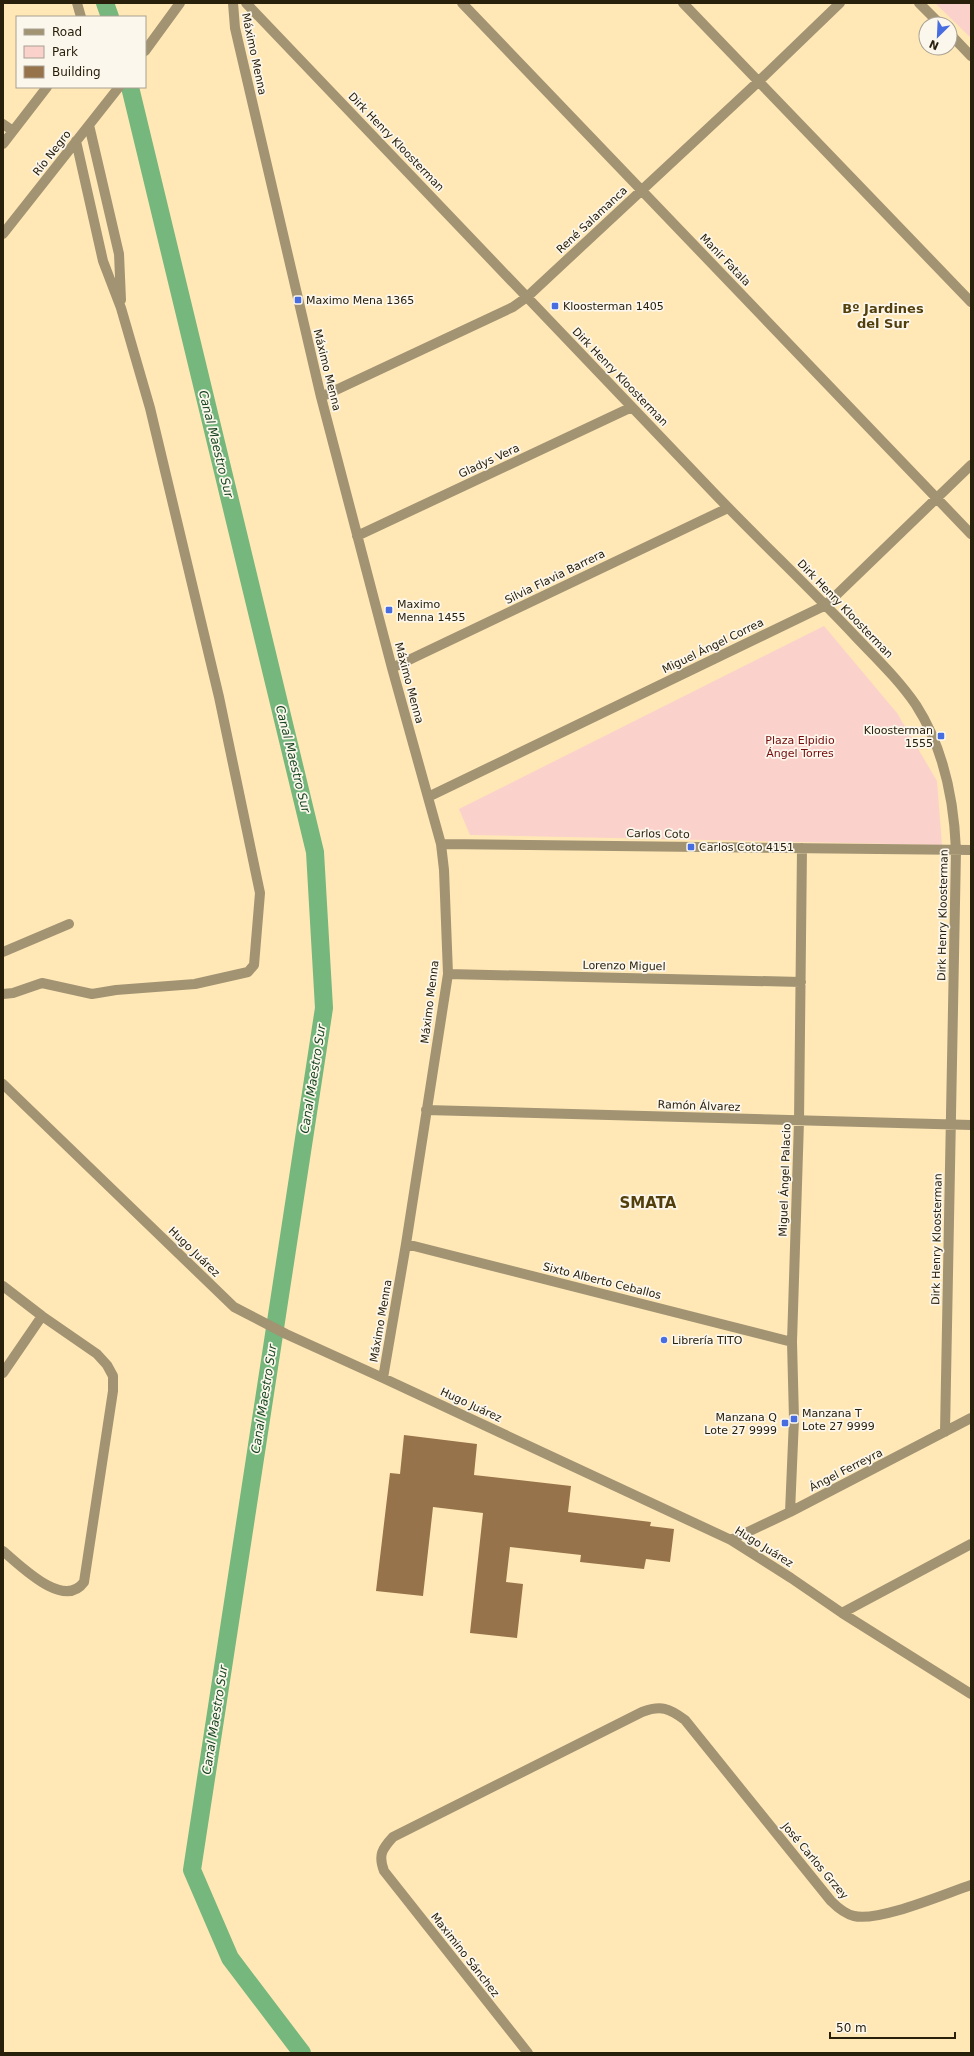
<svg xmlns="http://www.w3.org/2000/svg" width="974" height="2056" font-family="'DejaVu Sans',sans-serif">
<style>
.green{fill:#fbd1cb}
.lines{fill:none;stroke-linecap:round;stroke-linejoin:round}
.canal{stroke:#75b77d;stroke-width:18}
.building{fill:#97734c}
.minor{stroke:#a29373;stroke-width:10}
.poi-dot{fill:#486de0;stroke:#fcf7ed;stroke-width:1.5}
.labels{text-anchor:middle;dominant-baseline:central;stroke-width:3.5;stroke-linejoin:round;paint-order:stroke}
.street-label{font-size:11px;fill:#29200c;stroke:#fcf7ed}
.poi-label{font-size:11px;fill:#29200c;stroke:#fcf7ed;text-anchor:start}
.park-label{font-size:11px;fill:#750b0d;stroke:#fcf7ed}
.water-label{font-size:12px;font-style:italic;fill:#16451e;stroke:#fcf7ed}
.quarter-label{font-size:13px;font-weight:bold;fill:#523f0c;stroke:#fcf7ed}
.district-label{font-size:15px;font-weight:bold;fill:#523f0c;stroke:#fcf7ed}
</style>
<rect width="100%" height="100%" fill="#ffe8b5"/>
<path class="green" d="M935,3H971V38Z
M824,626L897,713L937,781L942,845L470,835L459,809Z"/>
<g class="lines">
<path class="canal" d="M105,3L110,17
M130,87L315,852L324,1008L192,1870L230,1958L302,2053"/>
</g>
<path class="building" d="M404,1435L477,1444L474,1475L571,1486L568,1512L651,1522L650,1526L674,1529L670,1562L646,1559L644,1569L580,1562L581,1555L510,1547L506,1582L523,1584L517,1638L470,1633L483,1513L433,1507L423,1596L376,1591L390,1473L400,1474Z"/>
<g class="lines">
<path class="minor" d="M77,3L81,17
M233,3L235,28L321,397L392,668L441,844L444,870L448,974L406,1244L383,1378
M246,3C402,166 558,329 714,493C761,542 810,588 856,637C877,659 899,680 916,705C943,747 954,801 956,850L945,1432
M462,3L971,534
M683,3L971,302
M919,3L940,24
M950,34L971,56
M145,51L180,3
M3,124L13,131
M89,125L119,254L121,300
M3,144L47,87
M3,234L119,87
M321,397L513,307L527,297L758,82L840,3
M357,536L632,407
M392,668L728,508
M428,797L826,605L971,465
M441,844L971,850
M3,952L69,924
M448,974L801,982
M3,994L13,993L42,983L92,994L116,990L195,984L248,972L254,965L260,893L219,697L150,408L121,308L103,261L76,141
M3,1084L234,1307L286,1334L383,1378L731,1540L791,1578L842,1613L971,1694
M426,1110L971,1125
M406,1244L792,1342
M3,1286L42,1316L97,1354L107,1365L113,1376V1391L84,1582C64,1610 21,1566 3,1551
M3,1373L42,1316
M790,1512L794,1419L792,1342L799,1121L802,848
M731,1540L790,1512L971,1418
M842,1613L971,1544
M528,2053L384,1871C378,1855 382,1849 393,1837L642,1712C661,1705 669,1708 685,1720L831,1901C837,1907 845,1914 854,1916C879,1922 944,1894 971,1885"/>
</g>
<g class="poi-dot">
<rect x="294" y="296" width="8" height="8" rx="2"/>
<rect x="551" y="302" width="8" height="8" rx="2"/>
<rect x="385" y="606" width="8" height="8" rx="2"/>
<rect x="937" y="732" width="8" height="8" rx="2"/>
<rect x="687" y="843" width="8" height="8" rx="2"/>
<circle cx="664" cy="1340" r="4"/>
<rect x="790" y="1415" width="8" height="8" rx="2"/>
<rect x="781" y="1419" width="8" height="8" rx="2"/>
</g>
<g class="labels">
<g class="street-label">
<text transform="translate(254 54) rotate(78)">Máximo Menna</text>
<text transform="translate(396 142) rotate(46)">Dirk Henry Kloosterman</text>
<text transform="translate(52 153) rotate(-52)">Río Negro</text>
<text transform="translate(592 220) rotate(-43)">René Salamanca</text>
<text transform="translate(725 260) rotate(46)">Manir Fatala</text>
<text transform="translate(327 370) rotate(76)">Máximo Menna</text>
<text transform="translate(620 377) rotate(46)">Dirk Henry Kloosterman</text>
<text transform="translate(489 461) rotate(-25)">Gladys Vera</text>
<text transform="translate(555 577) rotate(-26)">Silvia Flavia Barrera</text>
<text transform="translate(845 609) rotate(46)">Dirk Henry Kloosterman</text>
<text transform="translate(713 646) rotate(-26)">Miguel Ángel Correa</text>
<text transform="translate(409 683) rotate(75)">Máximo Menna</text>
<text transform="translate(658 834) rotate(1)">Carlos Coto</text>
<text transform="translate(943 915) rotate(-89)">Dirk Henry Kloosterman</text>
<text transform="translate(624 966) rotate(1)">Lorenzo Miguel</text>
<text transform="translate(430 1002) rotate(-83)">Máximo Menna</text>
<text transform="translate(699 1106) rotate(2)">Ramón Álvarez</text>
<text transform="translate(785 1180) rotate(-88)">Miguel Ángel Palacio</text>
<text transform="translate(937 1239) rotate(-89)">Dirk Henry Kloosterman</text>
<text transform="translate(194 1252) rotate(44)">Hugo Juárez</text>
<text transform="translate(602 1281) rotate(14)">Sixto Alberto Ceballos</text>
<text transform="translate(381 1321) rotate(-80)">Máximo Menna</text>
<text transform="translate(471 1405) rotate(25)">Hugo Juárez</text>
<text transform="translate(846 1470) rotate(-27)">Ángel Ferreyra</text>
<text transform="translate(764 1547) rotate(32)">Hugo Juárez</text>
<text transform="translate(815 1861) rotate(50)">José Carlos Grzey</text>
<text transform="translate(465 1955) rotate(52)">Maximino Sánchez</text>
</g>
<g class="poi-label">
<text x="306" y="300">Maximo Mena 1365</text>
<text x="563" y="306">Kloosterman 1405</text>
<text x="397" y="604">Maximo<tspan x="397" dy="13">Menna 1455</tspan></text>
<text x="933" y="730" text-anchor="end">Kloosterman<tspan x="933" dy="13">1555</tspan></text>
<text x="699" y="847">Carlos Coto 4151</text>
<text x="672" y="1340">Librería TITO</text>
<text x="802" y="1413">Manzana T<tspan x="802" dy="13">Lote 27 9999</tspan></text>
<text x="777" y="1417" text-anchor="end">Manzana Q<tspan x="777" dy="13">Lote 27 9999</tspan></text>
</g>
<g class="park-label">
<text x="800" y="740">Plaza Elpidio<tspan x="800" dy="13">Ángel Torres</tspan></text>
</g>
<g class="water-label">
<text transform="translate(216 444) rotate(76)">Canal Maestro Sur</text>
<text transform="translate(293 759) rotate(76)">Canal Maestro Sur</text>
<text transform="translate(313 1079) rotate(-81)">Canal Maestro Sur</text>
<text transform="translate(264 1399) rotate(-81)">Canal Maestro Sur</text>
<text transform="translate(215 1720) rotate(-81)">Canal Maestro Sur</text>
</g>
<g class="quarter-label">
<text x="883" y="308">Bº Jardines<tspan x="883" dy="15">del Sur</tspan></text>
</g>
<g class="district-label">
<text x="648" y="1203">SMATA</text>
</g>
</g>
<rect width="974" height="2056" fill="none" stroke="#29200c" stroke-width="8"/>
<rect x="16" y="16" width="130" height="72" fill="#fcf7ed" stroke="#a8a193"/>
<rect x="24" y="29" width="20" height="6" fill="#a29373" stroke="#a8a193"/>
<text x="52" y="36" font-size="12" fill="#29200c">Road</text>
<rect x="24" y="46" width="20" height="12" fill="#fbd1cb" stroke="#a8a193"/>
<text x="52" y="56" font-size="12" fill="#29200c">Park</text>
<rect x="24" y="66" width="20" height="12" fill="#97734c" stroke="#a8a193"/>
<text x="52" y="76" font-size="12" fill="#29200c">Building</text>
<g transform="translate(938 36) rotate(204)"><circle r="19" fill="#fcf7ed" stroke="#a8a193"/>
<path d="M0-3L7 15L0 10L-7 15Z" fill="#486de0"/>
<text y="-6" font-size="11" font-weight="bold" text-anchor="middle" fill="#29200c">N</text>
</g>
<path d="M830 2032v6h125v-6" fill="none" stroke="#29200c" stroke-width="2"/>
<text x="836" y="2032" font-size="12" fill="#29200c" stroke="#fcf7ed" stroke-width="3" paint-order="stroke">50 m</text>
</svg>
